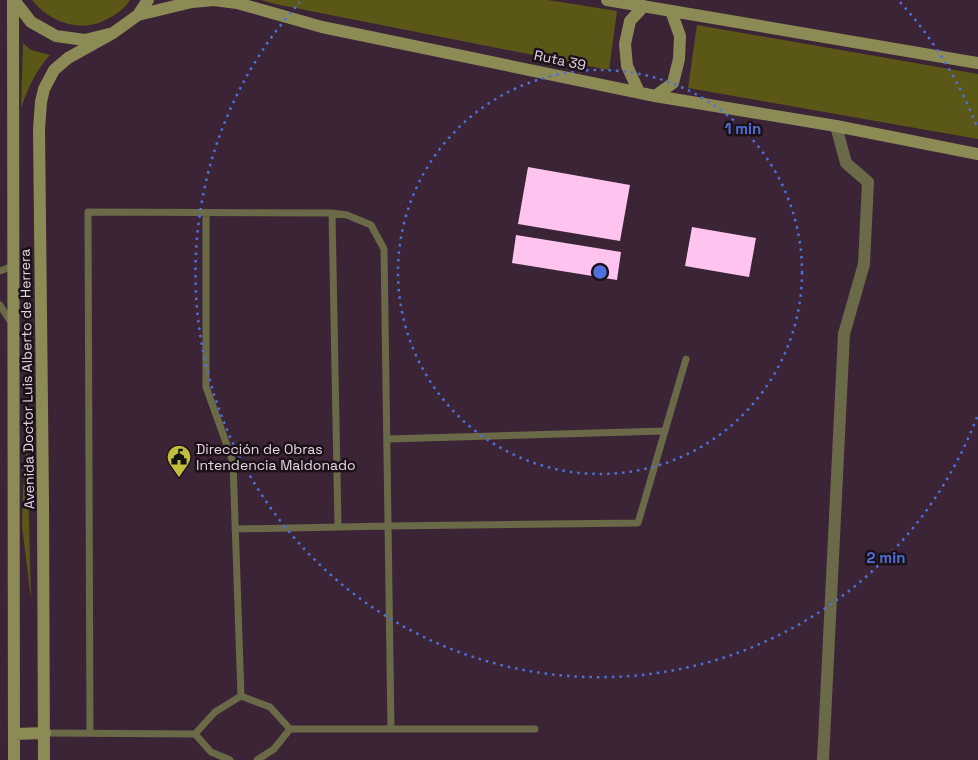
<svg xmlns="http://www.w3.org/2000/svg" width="978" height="760" font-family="'Space Grotesk',sans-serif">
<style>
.green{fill:#5b5817}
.building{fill:#fec4ef}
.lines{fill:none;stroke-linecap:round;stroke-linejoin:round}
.lane{stroke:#6a6948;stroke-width:7}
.street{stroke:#6a6948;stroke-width:12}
.secondary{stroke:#8c8a55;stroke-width:12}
.ring{fill:none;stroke:#4f70da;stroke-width:2.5;stroke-dasharray:2.5 5}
.labels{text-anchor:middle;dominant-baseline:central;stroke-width:5;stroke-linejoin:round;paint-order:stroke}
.street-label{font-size:14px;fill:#e4d4df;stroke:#1c1119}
.poi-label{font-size:14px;fill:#e4d4df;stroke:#1c1119;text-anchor:start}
.centre{fill:#4f70da;stroke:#1c1119;stroke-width:2.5}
.ring-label{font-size:15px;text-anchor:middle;font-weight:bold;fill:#4f70da;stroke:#1c1119;stroke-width:5;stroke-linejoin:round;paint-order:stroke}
</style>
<rect width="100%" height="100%" fill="#3b2435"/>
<path class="green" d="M32,0H130C125,8 117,14 109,18C83,34 50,23 32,0Z
M261,0H548L617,11L609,70L275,4Z
M697,25L978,74V139L688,88Z
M23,43L31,50L50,55C34,73 29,87 21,108Z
M27,444L31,599L22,526L23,492Z"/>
<path class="building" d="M528,167L630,185L620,241L518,224Z
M692,227L756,238L749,277L685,266Z
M516,235L621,252L617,280L512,263Z"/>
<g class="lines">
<path class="lane" d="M206,213V387L233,462L241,696
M332,213L338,527
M0,271L13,266
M0,305L12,324
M387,439L665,431
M235,529L388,526L638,523L686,359
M45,733L195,734L215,712L241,696L270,707L290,729H535
M90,733L88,212L332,213L347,215L371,225L384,249L391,729
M195,734L211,752L230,760
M257,760L274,749L290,729"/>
<path class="street" d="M823,760L844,334L864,264L868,182L846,163L836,126"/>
<path class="secondary" d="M13,0L14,760
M14,0L31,22L56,36L85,40L113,33L138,15L148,0
M607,0L978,63
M138,15L192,2L214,0L237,3L322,27L655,96L836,126L978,154
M639,92L627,66L625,44L630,21L644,6
M655,96L673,83L679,59L680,36L671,11
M14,734L45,733
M44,760L43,499L39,129L41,102L44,89L54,70L68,58L113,33"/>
</g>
<g class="ring">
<circle cx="600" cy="272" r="202"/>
<path d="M977 417A404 404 0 1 1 300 2M900 2A404 404 0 0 1 977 127"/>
</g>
<defs>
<symbol id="civic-pin" viewBox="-11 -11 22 30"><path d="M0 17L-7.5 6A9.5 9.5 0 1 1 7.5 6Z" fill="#c3bd3e" stroke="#1c1119"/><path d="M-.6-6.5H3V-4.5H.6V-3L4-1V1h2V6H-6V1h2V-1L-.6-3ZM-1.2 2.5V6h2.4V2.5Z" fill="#111"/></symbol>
</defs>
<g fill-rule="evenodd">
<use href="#civic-pin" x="165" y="443" width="28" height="38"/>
</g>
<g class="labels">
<g class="street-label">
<text transform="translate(560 60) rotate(12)">Ruta 39</text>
<text transform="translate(27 379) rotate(-91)">Avenida Doctor Luis Alberto de Herrera</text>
</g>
<g class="poi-label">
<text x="196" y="449">Dirección de Obras<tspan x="196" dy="16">Intendencia Maldonado</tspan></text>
</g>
</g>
<circle cx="600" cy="272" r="8" class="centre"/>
<g class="ring-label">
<text x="743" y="134">1 min</text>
<text x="886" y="563">2 min</text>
</g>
</svg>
